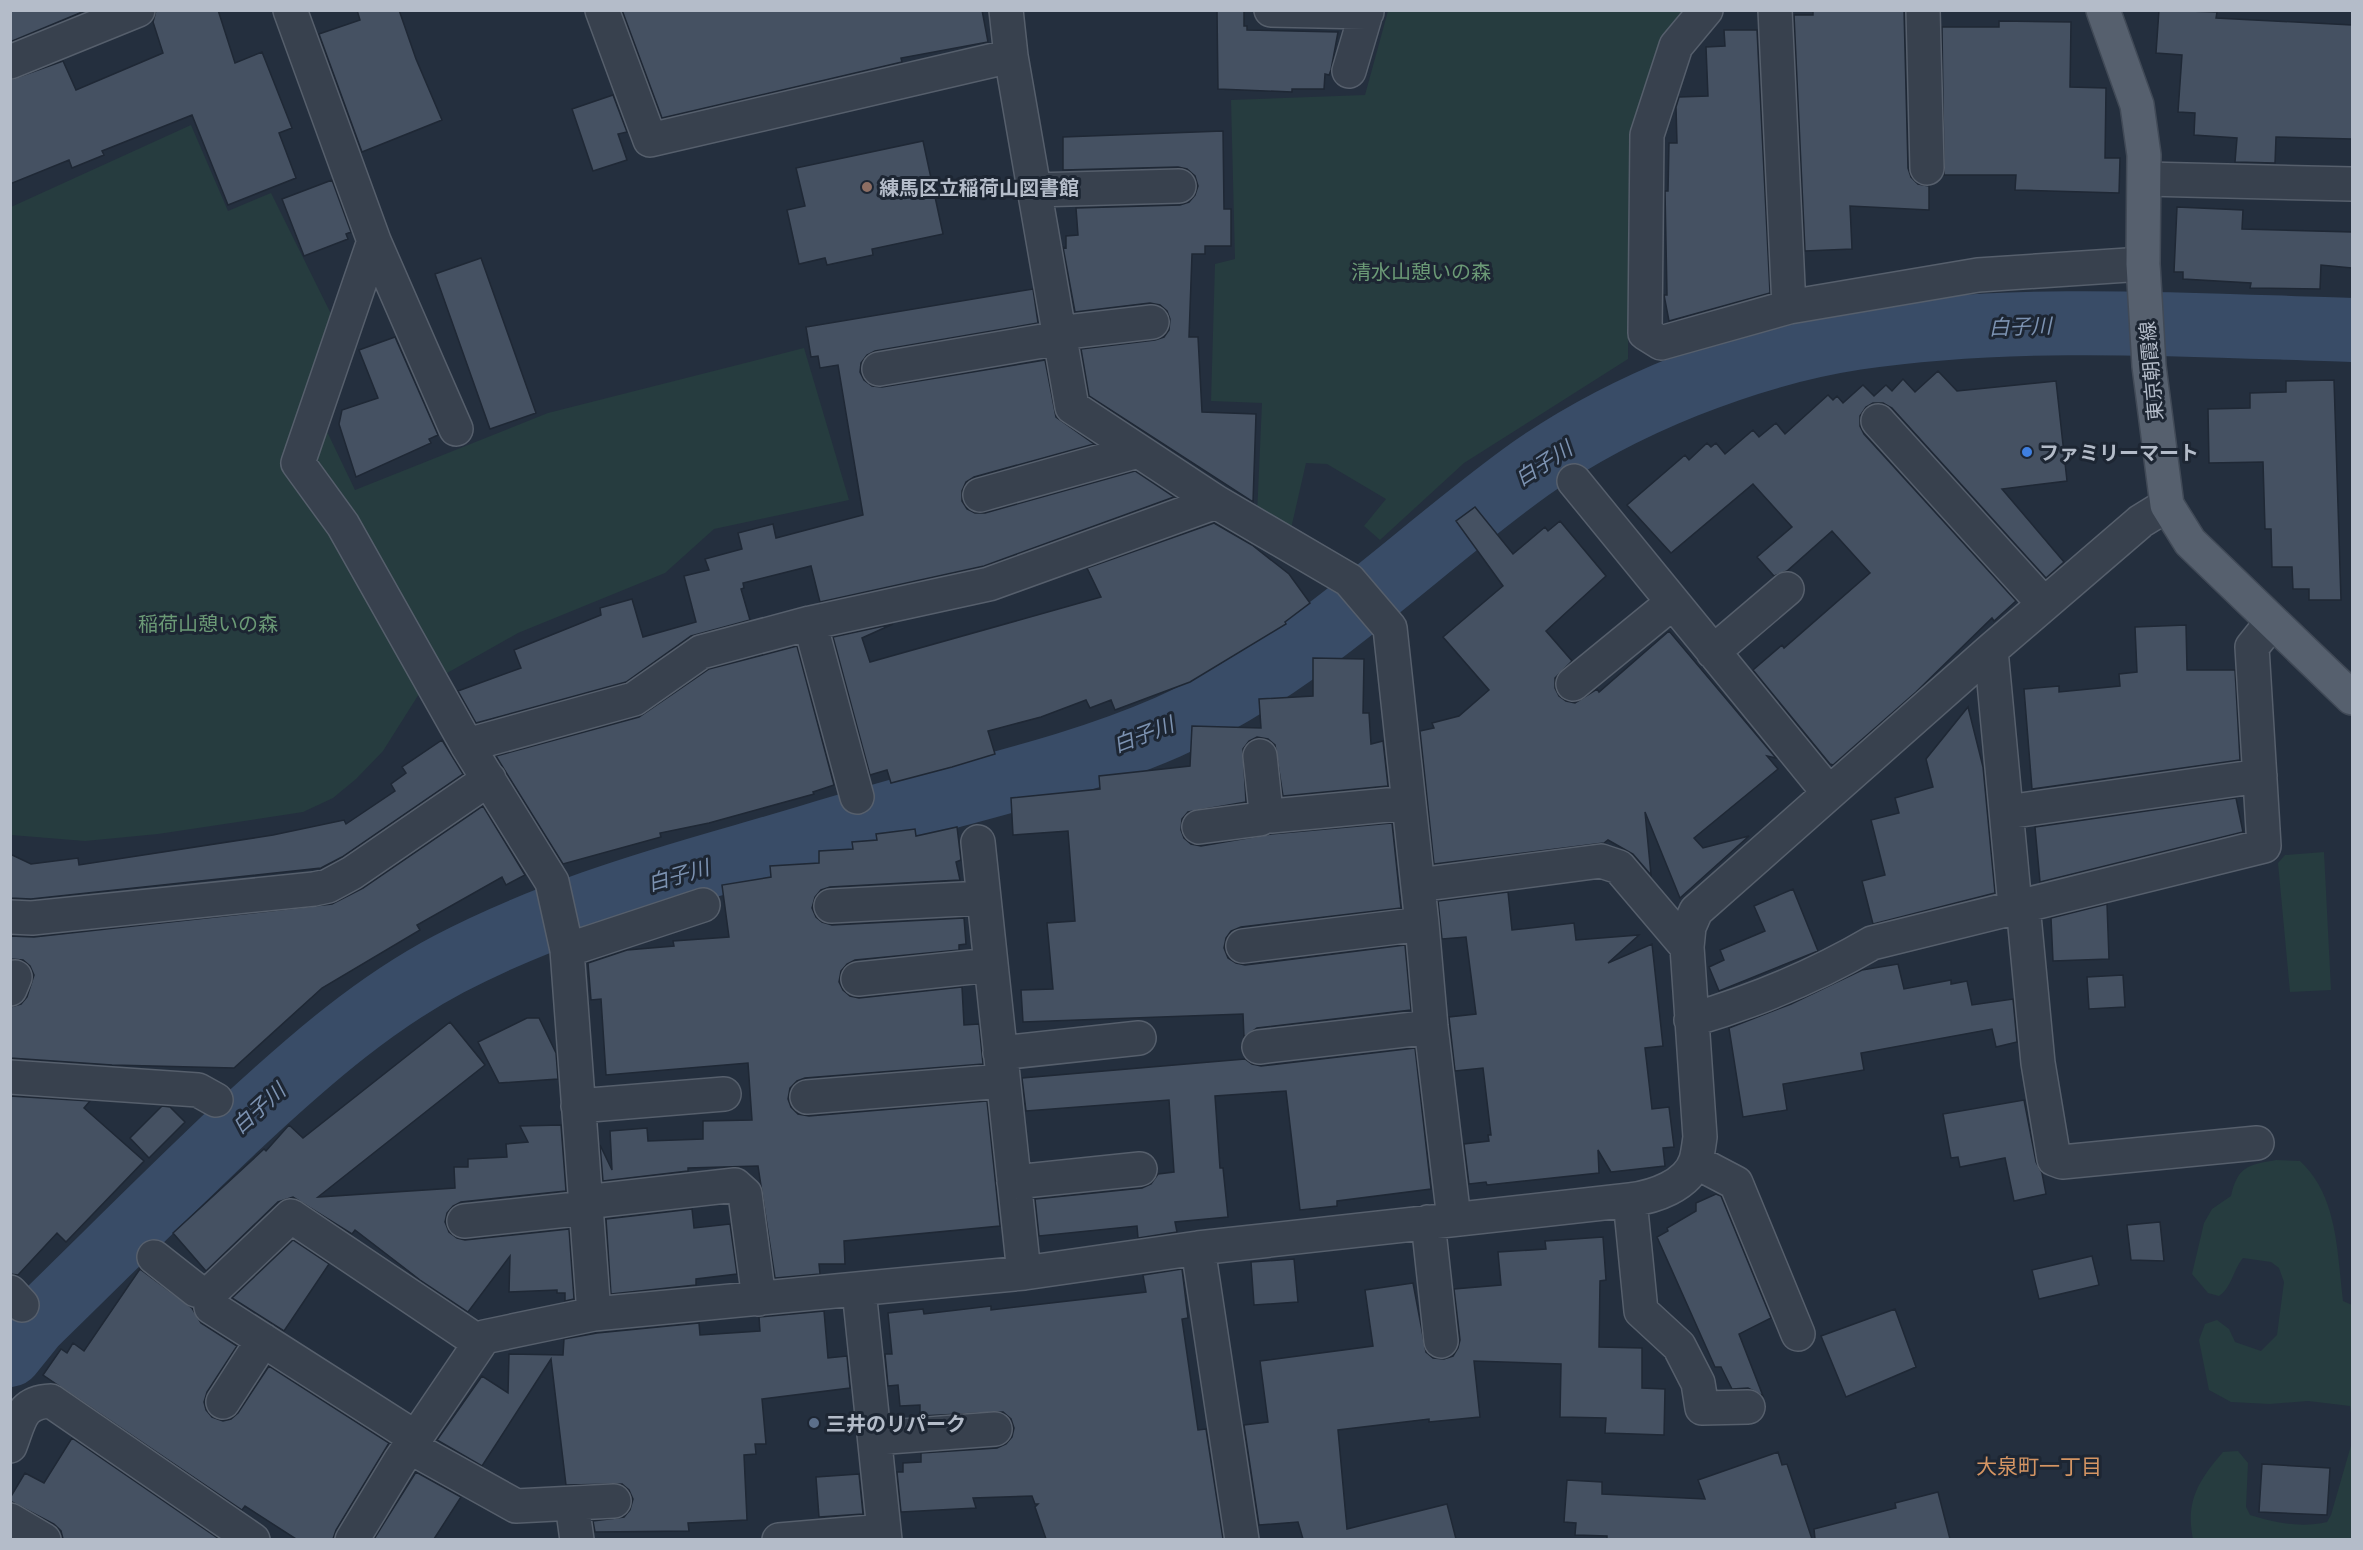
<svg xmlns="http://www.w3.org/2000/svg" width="2363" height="1550" font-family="'IBM Plex Sans','Noto Sans JP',sans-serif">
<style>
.green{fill:#263c3f}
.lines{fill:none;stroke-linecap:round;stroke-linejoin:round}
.river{stroke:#394c67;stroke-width:64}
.building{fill:#455162;stroke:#1f2835;stroke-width:1.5}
.minor-casing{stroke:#565f6c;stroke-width:36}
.major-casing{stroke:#414a57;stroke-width:36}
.minor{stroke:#38414e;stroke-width:33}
.major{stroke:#56606e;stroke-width:33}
.education-dot{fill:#8d6e63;stroke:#1d2633;stroke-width:2}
.shop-dot{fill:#3f7fe0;stroke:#1d2633;stroke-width:2}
.service-dot{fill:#5c6f8a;stroke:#1d2633;stroke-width:2}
.labels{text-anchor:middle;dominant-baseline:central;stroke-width:6;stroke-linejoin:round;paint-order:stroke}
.poi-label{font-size:20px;font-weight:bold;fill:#b4bcc9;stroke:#1d2633;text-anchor:start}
.park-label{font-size:20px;fill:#6b9a76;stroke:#1d2633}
.street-label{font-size:20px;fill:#b4bcc9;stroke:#1d2633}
.water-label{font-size:21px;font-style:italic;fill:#7c92b1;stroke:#1d2633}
.neighbourhood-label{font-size:21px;fill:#d59563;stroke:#1d2633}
</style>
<rect width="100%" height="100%" fill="#242f3e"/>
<path class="green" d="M1388,11H1688L1658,46L1629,142L1628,359L1464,463L1380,540L1364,526L1386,499L1327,464L1306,463L1290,533L1257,515L1262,403L1211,401L1215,264L1235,259L1231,100L1365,95Z
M191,125L228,211L271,193L335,322L308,392L355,490L548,413L804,348L849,500L714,529L665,573L518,633L424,686L383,751L356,779L333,798L303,812L158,834L85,841L11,835V207Z
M2324,852L2331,990L2290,992L2278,863L2285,855Z
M2276,1160L2300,1161C2338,1196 2337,1253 2343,1301L2352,1305V1421L2350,1406L2308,1401L2270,1404L2231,1402L2209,1390L2199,1340L2205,1324L2217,1320L2229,1329L2235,1342L2261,1351L2277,1335L2284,1282L2279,1268L2271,1262L2243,1258C2233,1270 2232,1287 2219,1296L2208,1293L2192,1274L2204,1223L2212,1209L2231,1196C2238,1166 2248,1165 2276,1160Z
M2352,1442V1539H2193C2185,1501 2199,1480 2223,1452L2238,1451L2248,1463L2246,1507L2250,1515C2275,1523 2301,1528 2327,1522L2331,1515Z"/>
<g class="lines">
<path class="river" d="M10,1355L35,1324C107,1254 178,1182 251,1114C312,1058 375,1003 449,964C543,915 641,885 743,856C802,839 860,821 919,805C1003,782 1088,762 1168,727C1305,666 1410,555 1530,469C1621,405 1746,355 1856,338C2019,314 2188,325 2352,330"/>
</g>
<path class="building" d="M10,10H87L10,42Z
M156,10H218L235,63L262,52L292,128L279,133L296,178L228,205L192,115L102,151L104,155L72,168L69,160L10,184V80L63,61L76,90L163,53L153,22Z
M357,10H399L416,59L442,120L362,152L319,34L360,20Z
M622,10H982L988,42L901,58L902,62L662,118Z
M1217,10H1244V26H1247V30L1338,32L1331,70L1329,75L1325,74L1324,89H1292V92L1218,89Z
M1813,10H1904L1908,168L1911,177L1918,184L1929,186V210L1850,206L1852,249L1805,251L1794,15H1813Z
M2159,10L2217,12L2216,18L2352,25V139L2276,137L2275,163L2235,162L2237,138L2194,135L2195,113L2178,112L2182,55L2156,53Z
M1999,21L2071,22L2070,87L2106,88L2105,158H2120L2119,193L2015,190L2016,175H1944L1942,27H1999Z
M1724,30H1757L1770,293L1669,321L1664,295H1667L1665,191H1668L1669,143H1677L1676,107L1679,97L1708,96L1706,47L1725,46Z
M613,95L627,132L618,134L627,160L593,171L572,109Z
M1223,131L1224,209H1231V246H1205V254H1192L1189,337H1198L1202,412L1256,414L1253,502L1089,396L1081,349L1155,340L1164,337L1169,330L1170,319L1167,311L1160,305L1150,303L1075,312L1063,247L1066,248V236L1078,235L1076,208L1180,205L1189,202L1195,195L1198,186L1195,176L1187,169L1178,167L1063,170V137Z
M923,141L943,234L872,249L873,255L827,265L825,258L799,264L787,210L805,206L796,168Z
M332,180L351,232L346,234L348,239L304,256L282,199Z
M2177,207L2243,210L2242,229L2352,232V268L2321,265L2320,289L2250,288L2251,283L2183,279V272H2174Z
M481,258L536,413L490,429L435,274Z
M1033,289L1038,323L875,351L867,355L861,363L860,372L864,380L872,386L882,387L1045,360L1056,417L1094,444L974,477L966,482L962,491V501L967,509L975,513H985L1135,471L1174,497L984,566L820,602L811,566L743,583L744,588L741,589L750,620L691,636L626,682L476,723L458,691L521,668L514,650L601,615L600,608L632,599L643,637L696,622L684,576L709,570L705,559L742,549L738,533L773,524L776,538L863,515L838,365L820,368L818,356L811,357L806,327Z
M395,337L438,435L429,439L431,443L356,477L339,424L342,410L378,398L359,350Z
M1938,371L1957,391L2056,381L2067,481L2002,489L2064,562L2046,578L1892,408L1883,403H1873L1866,407L1860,416V426L1864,434L2016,601L1994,621L1992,618L1916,692L1833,765L1830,764L1753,670L1782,645L1784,648L1870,573L1832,531L1787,571L1774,576L1757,557L1792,527L1753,484L1671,553L1627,505L1685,455L1689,460L1707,443L1711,447L1716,443L1725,454L1753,430L1759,437L1776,423L1785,434L1828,395L1833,400L1837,396L1843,403L1863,385L1874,396L1886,385L1892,391L1903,379L1915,392Z
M2334,380L2341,600H2309V589H2293L2292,567H2272L2271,529H2265L2263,462L2209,463L2208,409L2250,408V393L2286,392V381Z
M1475,507L1513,554L1545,527L1548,531L1560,521L1606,576L1546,631L1572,661L1555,678V688L1559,696L1566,701L1575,703L1597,689L1599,692L1669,631L1776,758L1767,756L1778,769L1694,838L1703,848L1749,836L1680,898L1645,812L1651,875L1633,854L1608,840L1604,843L1434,864L1420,731L1434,728L1432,723L1459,716L1489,690L1443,637L1503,586L1456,521Z
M1214,523L1252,545L1289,574L1310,603L1285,622L1286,624L1190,682L1115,710L1111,700L1090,708L1086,700L1041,717L988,731L995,754L952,767L891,783L887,770L870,775L833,637L893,624L862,638L870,662L1101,597L1087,568Z
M2186,625L2187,670H2235L2240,760L2032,789L2024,689L2059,686V692L2120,686L2119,674L2137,672L2135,627Z
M797,646L834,785L813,792L814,794L709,823L660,833L661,837L563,864L496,756L639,717L709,669Z
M1313,658L1364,659L1363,713H1369L1371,744L1383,741L1388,786L1283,796L1275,745L1268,739L1257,737L1249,741L1243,749L1246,802L1188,812L1182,819L1181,830L1184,838L1191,844L1201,846L1271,834L1392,823L1401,908L1241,927L1231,931L1226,938L1224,948L1228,958L1236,963L1245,965L1405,945L1411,1010L1257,1028L1244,1037L1243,1014L1023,1022L1021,990L1053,989L1047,923L1075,921L1068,831L1013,835L1011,798L1100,789L1099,776L1190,766L1192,726L1261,728L1259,699L1313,696Z
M1968,707L1983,767L1995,893L1873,924L1862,881L1885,875L1871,820L1899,813L1895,798L1933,787L1926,759Z
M442,740L463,774L342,857L321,868L31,899L10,898V854L31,864L78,858L79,865L273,835L344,820L346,824L395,791L391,784L406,773L402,767Z
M2236,798L2243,832L2040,882L2035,827Z
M483,806L525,875L506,885L502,877L417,925L420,930L322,988L234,1068L112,1065L10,1058V1007L21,1004L27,997L34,975L30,966L23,960L10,959V936L34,937L332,904L363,888Z
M957,827L961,860L956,862L960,880L830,887L821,890L815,897L812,908L816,917L822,922L832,925L964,918L966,944L959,945V950L855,960L847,964L841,971L839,982L843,990L850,996L859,998L962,987L964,1025L979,1024L983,1064L805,1078L797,1081L790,1088L788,1099L791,1107L798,1114L809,1116L987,1101L1000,1226L844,1241L845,1264H819L820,1274L775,1278L758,1166L688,1168V1171L603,1181L600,1145L612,1170L610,1131L647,1128L648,1141L703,1139V1121L752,1120L748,1063L606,1075L601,999L591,1000L588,963L627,950L674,946L673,941L729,937L722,885L771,877L770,866L819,863V851L853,849L852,842L877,840L876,834L915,829L916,836Z
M1793,889L1818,951L1719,991L1709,967L1724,960L1720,950L1765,931L1754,906Z
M1508,892L1512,930L1574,923L1576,940L1639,935L1608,963L1652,944L1663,1046L1645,1048L1652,1109L1669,1107L1674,1147L1663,1148L1665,1166L1611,1172L1598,1150L1599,1173L1487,1185L1486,1182L1469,1184L1464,1144L1489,1141L1488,1135H1491L1483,1068L1455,1071L1449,1017L1476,1014L1466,937L1442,939L1438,901Z
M2107,904L2109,959L2053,961L2051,918Z
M1898,964L1904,989L1951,980V984L1967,981L1972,1005L2013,999L2017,1042L1996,1047L1992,1029L1861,1053L1864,1070L1783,1084L1787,1110L1743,1117L1729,1028L1791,1004L1862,970Z
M2123,975L2125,1007L2089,1009L2087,977Z
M527,1018H539L556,1053L558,1079L499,1083L478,1042Z
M450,1022L485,1065L318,1197L455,1188L454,1167H468V1159L507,1157L506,1144L528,1142L520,1126L561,1125L566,1191L461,1202L453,1206L447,1213L445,1222L449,1232L457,1238L465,1240L569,1229L574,1299L565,1301V1293H557V1290L509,1292L510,1256L468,1312L420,1280L355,1230L352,1234L293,1197L278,1202L206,1271L173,1233L264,1149L266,1151L289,1125L303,1138Z
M1415,1048L1431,1189L1337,1201V1206L1300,1210L1286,1091L1215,1096L1220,1168H1223L1228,1217L1175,1222L1177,1232L1138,1238L1137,1226L1039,1236L1035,1199L1142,1188L1151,1184L1158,1174L1174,1172L1169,1100L1026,1111L1022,1078L1245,1059L1252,1064L1261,1066Z
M10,1096L90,1101L84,1108L144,1161L66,1242L57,1233L18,1275L10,1274Z
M2024,1100L2036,1162L2042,1173L2046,1194L2014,1201L2005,1158L1960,1167L1958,1157L1951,1158L1943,1114Z
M162,1106L170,1107L185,1122L149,1158L130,1138Z
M1716,1194L1721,1196L1771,1318L1739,1334L1763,1396L1748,1388L1732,1389L1721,1367H1715L1657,1237L1668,1231L1667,1228L1696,1211V1203Z
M692,1209L694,1228L730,1224L737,1274L696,1279V1285L611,1294L606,1219Z
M2160,1222L2164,1261L2131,1260L2127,1225Z
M1603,1237L1606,1280L1600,1281L1599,1347L1642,1348V1388L1665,1389L1664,1435L1605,1433L1606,1418L1560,1417L1561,1364L1474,1361L1480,1417L1429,1422V1419L1338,1430L1347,1529L1447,1504L1456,1539H1303L1298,1522L1259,1525L1244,1425L1268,1422L1260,1361L1373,1346L1365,1290L1413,1283L1426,1352L1433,1358L1444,1359L1453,1356L1458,1348L1460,1340L1454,1289L1501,1285L1498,1252L1546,1249L1545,1241Z
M293,1240L329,1264L284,1331L232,1298Z
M2092,1256L2099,1285L2039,1299L2032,1270Z
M1294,1259L1298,1302L1254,1305L1251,1262Z
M140,1269L192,1308L201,1323L237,1346L207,1392L204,1402L206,1410L212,1417L223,1421L231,1419L238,1413L269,1366L389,1443L336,1530L333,1539H296L245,1506L242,1510L43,1375L61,1349L67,1353L73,1343L84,1351Z
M1182,1269L1188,1318L1182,1319L1198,1430L1206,1429L1223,1539H1046L1035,1507L1038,1504H1035L1032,1496L973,1498L976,1508L901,1512L897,1472H903V1463L921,1462V1453L997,1448L1006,1444L1012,1437L1014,1428L1011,1419L1003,1412L920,1416V1405L900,1406L898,1385L888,1386L885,1354H892L888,1313L923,1309L924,1314L991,1306V1310L1146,1292L1143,1275Z
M1895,1309L1916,1367L1846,1397L1821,1336Z
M824,1311L828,1358L847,1356L850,1388L762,1399L766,1444H755L756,1454L744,1455L747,1520L688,1523L689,1531L595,1532L593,1521L624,1517L630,1510L633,1499L629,1490L622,1484L566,1485L551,1359L482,1466L437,1440L482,1376L508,1393L509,1354L563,1355L564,1339L597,1333L699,1323L700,1335L760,1331L759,1317Z
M72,1438L219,1539H63L61,1531L54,1524L10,1501V1498L25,1473L44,1483Z
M1778,1452L1782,1465L1787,1464L1812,1539H1607V1536L1575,1535L1576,1523L1564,1522L1567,1480L1602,1482V1494L1705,1499L1698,1480Z
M2262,1464L2330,1468L2327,1515L2259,1512Z
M416,1472L461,1497L434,1539H374Z
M859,1474L863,1514L819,1517L816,1477Z
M1938,1492L1950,1539H1815L1814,1529L1896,1508L1895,1503Z"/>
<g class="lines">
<defs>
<path id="minor" d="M290,10L374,241L298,463L343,525L467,745L552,882L567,950L594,1314
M602,10L650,140L1011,56
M1006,10L1011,56L1072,407L1216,502L1349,580L1390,628L1422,924L1431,1027L1454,1219
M1271,10L1367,12
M1706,10L1676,46L1647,135L1645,333L1661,343L1789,307L1978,275L2143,264
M1775,10L1789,307
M1923,10L1927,168
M10,62L138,10
M1349,71L1367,10
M2146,179L2352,184
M1034,190L1179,186
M374,241L456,429
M1058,333L1152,322
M879,369L1060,338
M1878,421L2044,604
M1574,481L1829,793
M980,495L1138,451
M810,623L857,797
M1991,650L2015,906
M1713,652L1787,589
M1573,684L1672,603
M467,745L634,699L701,652L810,623L989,584L1216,502
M1260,756L1266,812L1271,816L1409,803
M2007,812L2260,776
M1199,827L1260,819L1267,815
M978,842L1024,1273
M1418,885L1601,861L1619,867L1687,947
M2023,905L2038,1063L2054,1159L2062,1162L2257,1143
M831,906L983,898
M10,917L32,918L314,889L328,886L352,873L489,779
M1243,946L1422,924
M567,950L703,905
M858,979L991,965
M10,989L15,977
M1691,1020C1755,1001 1814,977 1872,943L2264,846L2252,647L2272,622
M1259,1047L1431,1027
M1000,1053L1139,1038
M10,1077L198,1090L216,1100
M807,1097L1003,1081
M578,1106L724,1094
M1696,1162L1736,1183L1798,1334
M1014,1182L1140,1169
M1630,1200L1641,1311L1679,1346L1698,1383L1702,1408L1748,1407
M585,1202L735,1185L745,1194L759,1299
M464,1221L586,1208
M1428,1222L1441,1341
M1198,1248L1242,1540
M154,1257L196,1290L209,1294
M859,1290L885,1540
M10,1292L22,1305
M223,1402L263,1340
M416,1438L211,1307L209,1294L291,1216L480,1343
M875,1438L995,1429
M10,1446C20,1421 20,1402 51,1401L253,1540
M410,1447L516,1506L614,1501
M572,1504L577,1540
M10,1520L44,1540
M352,1540L400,1461L484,1337L594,1314L1024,1273L1198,1248L1630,1200C1653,1197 1688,1186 1696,1160C1698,1153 1699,1144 1700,1137L1687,947L1689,927L1696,911L1991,650L2141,521L2167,505
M779,1540L884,1531"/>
<path id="major" d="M2103,10L2137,105L2144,155L2143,264L2149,366L2167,505L2190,542L2352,698"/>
</defs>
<use href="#minor" class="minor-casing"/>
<use href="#major" class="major-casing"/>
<use href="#minor" class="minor"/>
<use href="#major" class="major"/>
</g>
<circle class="education-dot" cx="867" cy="187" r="6"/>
<circle class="shop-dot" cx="2027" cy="452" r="6"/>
<circle class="service-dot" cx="814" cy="1423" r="6"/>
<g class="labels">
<g class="poi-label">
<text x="879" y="187">練馬区立稲荷山図書館</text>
<text x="2039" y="452">ファミリーマート</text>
<text x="826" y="1423">三井のリパーク</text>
</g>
<g class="park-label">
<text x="1421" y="271">清水山憩いの森</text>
<text x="208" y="623">稲荷山憩いの森</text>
</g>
<g class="street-label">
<text transform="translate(2151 371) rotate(-95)">東京朝霞線</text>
</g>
<g class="water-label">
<text transform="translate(2020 326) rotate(-2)">白子川</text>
<text transform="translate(1543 463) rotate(-33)">白子川</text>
<text transform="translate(1143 734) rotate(-21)">白子川</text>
<text transform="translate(678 875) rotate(-16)">白子川</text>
<text transform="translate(258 1108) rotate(-42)">白子川</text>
</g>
<g class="neighbourhood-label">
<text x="2039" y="1466">大泉町一丁目</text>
</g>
</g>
<rect width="2363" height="1550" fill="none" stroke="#b4bcc9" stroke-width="24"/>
</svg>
